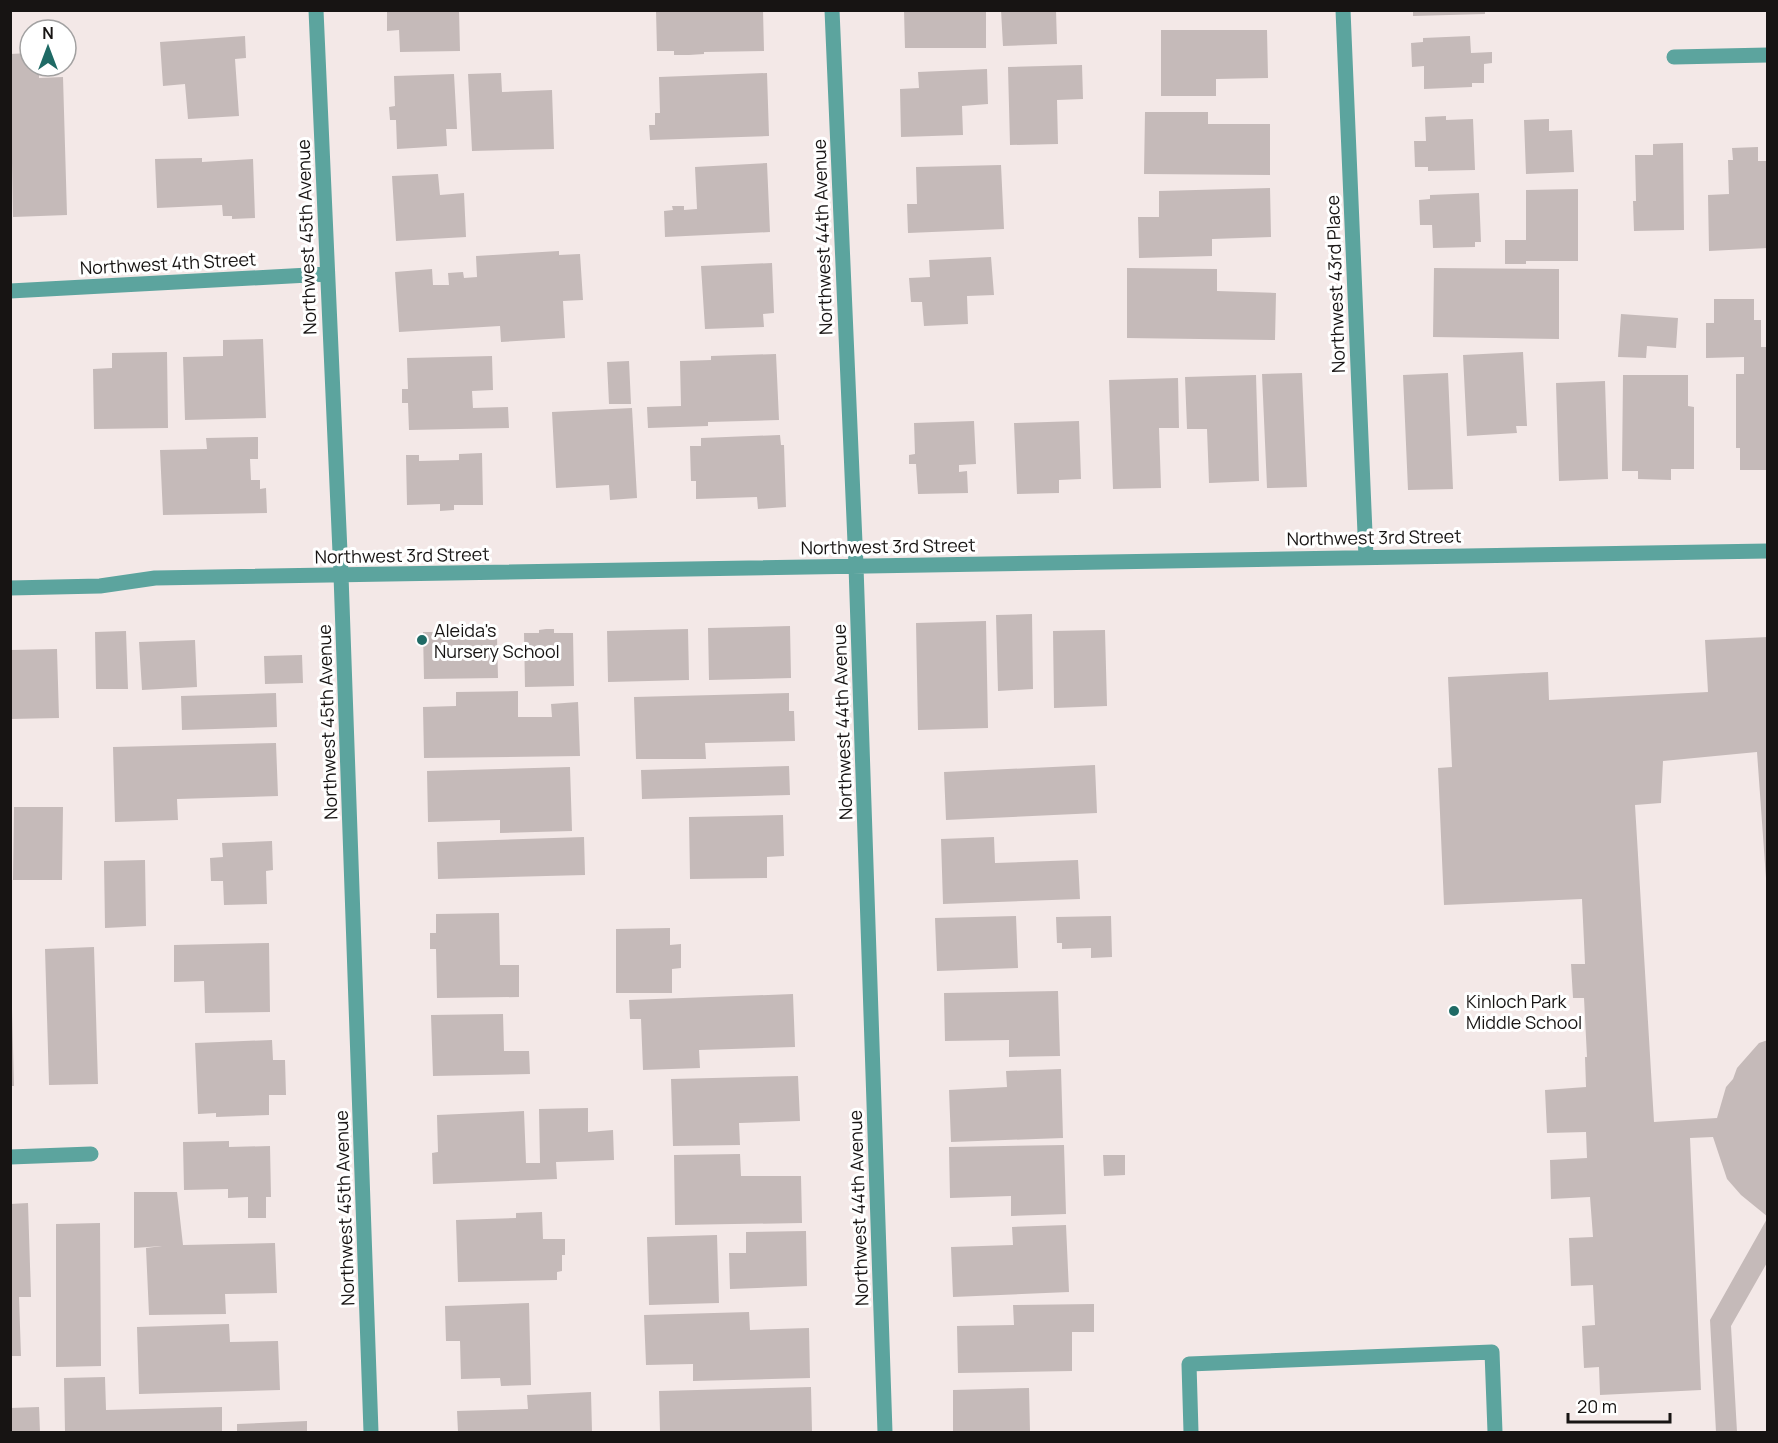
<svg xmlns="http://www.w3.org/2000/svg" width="1778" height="1443" font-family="Manrope,sans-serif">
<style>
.building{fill:#c5bab9}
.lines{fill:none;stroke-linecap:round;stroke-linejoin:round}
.service{stroke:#5ca49e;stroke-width:15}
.minor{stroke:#5ca49e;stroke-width:15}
.poi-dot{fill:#1f6a65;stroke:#fff;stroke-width:2}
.labels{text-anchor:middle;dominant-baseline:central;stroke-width:6;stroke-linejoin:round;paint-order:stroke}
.street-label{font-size:18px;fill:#171413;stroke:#fff}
.poi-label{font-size:18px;fill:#171413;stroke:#fff;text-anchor:start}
</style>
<rect width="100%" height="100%" fill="#f3e8e7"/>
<path class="building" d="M387,10H459L460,51L400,52L399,30L387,31Z
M656,10H763L764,51L704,52V54L689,55H674V51H657Z
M904,10H986V48H905Z
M1001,10H1056L1057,44L1003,46Z
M1413,10H1485V14L1413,16Z
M1161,30H1267L1268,78L1216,79V96H1161Z
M245,36L246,58L235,59L239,116L188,119L185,84L163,86L160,42Z
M1470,36L1471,53L1492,52V63L1484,64V83H1472V87L1424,89V66L1412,67L1411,43L1423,42V38Z
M30,53V66H39V78L63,77L67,215L13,217L10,54Z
M1082,65L1083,99L1057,100L1058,144L1010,145L1008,67Z
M987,69L988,104L962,106L963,135L901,137L900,89L919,88L918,72Z
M501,73L502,92L552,90L554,149L472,151L468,74Z
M767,73L769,136L650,140L649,125H655V113H660L659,77Z
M454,74L457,129H446L447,146L397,149L396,120H390L389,107L395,106L394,76Z
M1145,112H1208V124H1270V175L1144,174Z
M1446,116V120L1473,119L1475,170L1428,171V167H1415L1414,141H1426L1425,117Z
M1549,119V131L1572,130L1574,172L1526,174L1524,120Z
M1683,143L1684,230L1634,231L1633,201H1636L1635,155H1653V144Z
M1758,147V161H1768V248L1709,251L1708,195L1729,194L1728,160H1733L1732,148Z
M202,158V162L253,159L255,218L232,219V216H223L222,205L157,208L155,159Z
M767,163L770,232L665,237L664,211L673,210L672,206H684V210L697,209L695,167Z
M1001,165L1004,229L908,233L907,204H917L916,167Z
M438,174L440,195L464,193L466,237L396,241L392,176Z
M1270,188L1271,237L1212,239V256L1139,258L1138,217H1159V191Z
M1578,189V261H1526V264H1505V240H1526V190Z
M1479,193L1481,242H1475V247L1433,248L1432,225H1420L1419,200L1430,199V195Z
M559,251V255L580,254L583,300L563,301L565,338L501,342L500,326L399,332L395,272L432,269L433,285H449L448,273L463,272L464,278L477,277L476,256Z
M991,257L994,295L967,296L968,324L924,326L922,302H911L909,278L930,277L929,260Z
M772,263L774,313L763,314L764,327L705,329L701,266Z
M1127,268L1217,269V291L1276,293L1275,340L1127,338Z
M1434,268L1559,269V339L1433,337Z
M1714,299H1754V320H1761V347H1768V470H1740V448H1736V374H1744V357L1706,358V323H1714Z
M1621,314L1678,318L1676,348L1647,346L1646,358L1618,357Z
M263,339L266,418L185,420L183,357L223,356V340Z
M167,352L168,428L94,429L93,369L112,368V353Z
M1523,352L1527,426H1516L1517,433L1467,436L1463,355Z
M776,354L779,420L708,422V426L648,428L647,407L681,406L680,361L711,360V356Z
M492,356L493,390L472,391L473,408L508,407L509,428L409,430L408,403H402V389H408L407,358Z
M629,361L631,404H609L607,362Z
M1302,373L1307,487L1267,488L1262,374Z
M1448,373L1453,489L1408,490L1403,375Z
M1256,375L1259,481L1209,483L1207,429H1187L1185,377Z
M1623,375H1688V406L1694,407V469H1671V480L1638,479V471H1622Z
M1178,378L1179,428H1159L1161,488L1113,489L1109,380Z
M1605,381L1608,479L1559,481L1556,383Z
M632,408L637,498L610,500L609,485L556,488L552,412Z
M974,421L976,464L959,465V472L967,471L968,493L918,494L916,464H909V455L915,454L914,423Z
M1079,421L1081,479L1059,480V493L1017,494L1014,423Z
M780,435L781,445H784L786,507L758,509L757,497L696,499V481H691L690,446H701V438Z
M258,437V459H250L251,480H260V489L266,488L267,513L163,515L160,450L207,449L206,438Z
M482,453L483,505H454V510L440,511V504L407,505L406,455H419V461L459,460V454Z
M1032,614L1033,689L998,691L996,615Z
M986,621L988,728L918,730L916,623Z
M790,626L791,678L709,680L708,628Z
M546,629H554V633H573L574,686L525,687L524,633H539V630Z
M688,629L689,680L608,682L607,631Z
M1105,630L1107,706L1054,708L1053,631Z
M126,631L128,689H96L95,632Z
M423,632H453V637H497L498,678L424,679Z
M1768,637V878H1766L1757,752L1663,761L1661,803L1635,805L1654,1122L1717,1118L1726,1087L1733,1079L1737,1068L1759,1043L1768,1040V1217L1741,1195L1727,1179L1713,1137L1690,1138L1701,1390L1600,1395L1599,1367L1584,1368L1582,1326L1595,1325L1593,1285L1571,1286L1569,1238L1593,1237L1590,1197L1551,1199L1550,1160L1587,1158L1586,1132L1547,1133L1545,1090L1586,1087L1585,1057H1587L1584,998H1573L1571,964H1585L1582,899L1444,905L1438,768L1452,767L1448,677L1548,672L1549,700L1708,692L1705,640Z
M195,640L197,687L142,690L139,642Z
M57,649L59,718L10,719V650Z
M302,655L303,683L265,684L264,656Z
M518,691V717H552L551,704L578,702L580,756L424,758L423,707L456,706V692Z
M276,693L277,727L182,730L181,696Z
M789,693V711H794L795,741L705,743L706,759H636L634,697Z
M276,743L278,796L177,799L178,820L115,822L113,747Z
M1095,765L1097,813L946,820L944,772Z
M789,766L790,795L642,799L641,770Z
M570,767L572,831L500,833V820L428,822L427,771Z
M14,807H63L62,880H13Z
M783,815L784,856L767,857V878L690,879L689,817Z
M584,837L585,875L438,879L437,842Z
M994,837L995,863L1078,860L1080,899L943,904L941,839Z
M272,841L273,870L266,871L267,904L224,905L223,881H211L210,858L223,857L222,843Z
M145,860L146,926L105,928L104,861Z
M499,913L500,965H519V997L437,998L436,949H430V933H436V914Z
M1016,916L1018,968L937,971L935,918Z
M1111,916L1112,957L1091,958V948L1062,949V943H1057L1056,917Z
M670,928V945L681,944V968L672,969V993H616V929Z
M269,943L270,1012L205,1013L204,981L174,982V945Z
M94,947L98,1084L49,1085L45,949Z
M1058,991L1060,1056L1009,1057V1040L945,1041L944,993Z
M793,994L795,1047L699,1050L700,1068L643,1070L641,1019H630L629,1000Z
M10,1009H12L14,1086H10Z
M503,1014L504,1051H529L530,1074L433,1076L431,1015Z
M272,1040L273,1060H285L286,1095H269V1115L216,1117V1113L198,1114L195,1043Z
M1061,1069L1063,1138L951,1142L949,1090L1007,1087L1006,1071Z
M798,1076L800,1121L739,1123L740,1145L673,1146L671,1079Z
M588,1108V1132L613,1130L614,1160L556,1162L557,1179L433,1184L432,1153L438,1152L437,1115L524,1111L526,1163H540L539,1109Z
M229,1141V1147L270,1146L271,1197H266V1218H248V1197L228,1198V1189L184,1190L183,1142Z
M1064,1145L1066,1214L1011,1216V1196L950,1198L949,1147Z
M740,1154L741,1176H801L802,1223L675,1225L674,1155Z
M1103,1155H1125V1175L1104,1176Z
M134,1192H177L183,1245L275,1243L277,1293L225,1294L226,1314L149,1315L146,1248L162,1246L134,1248Z
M28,1203L31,1297H19L21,1356H10V1204Z
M542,1212L543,1239H565V1255H562V1271L557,1272V1280L458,1282L456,1220L516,1218V1213Z
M1768,1217V1261L1731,1326L1737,1432H1716L1710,1320Z
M100,1223L101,1366L56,1367V1224Z
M1066,1225L1069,1292L953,1297L951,1247L1013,1245L1012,1227Z
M806,1231L807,1286L730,1289L729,1253H746V1232Z
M717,1235L719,1303L649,1305L647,1237Z
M529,1303L531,1385L501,1386L500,1378L461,1379L460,1341H446L445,1306Z
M1094,1304V1332H1072V1371L958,1373L957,1326L1014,1325L1013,1305Z
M749,1312L750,1330L809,1328L810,1378L693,1381V1364L646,1365L644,1315Z
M229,1324L230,1342L278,1341L280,1390L139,1394L137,1327Z
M105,1377L106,1410L222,1407V1432H65L64,1378Z
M811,1387L812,1432H660L659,1391Z
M1029,1388L1030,1431L953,1432V1390Z
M591,1392L592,1432H458L457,1411L528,1409L527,1395Z
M39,1407L40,1432H10V1408Z
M307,1421V1432H237V1424Z"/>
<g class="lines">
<path class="service" d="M1191,1432L1189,1364L1492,1352L1495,1432"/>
<path class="minor" d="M316,10L341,575L371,1432
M832,10L856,566L885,1432
M1343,10L1366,557
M1674,57L1768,55
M10,291L327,274
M10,588L100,586L155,578L1768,551
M10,1157L91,1154"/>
</g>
<g class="poi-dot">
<circle cx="422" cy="640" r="6"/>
<circle cx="1454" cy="1011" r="6"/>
</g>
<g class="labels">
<g class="street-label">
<text transform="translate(306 237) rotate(-92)">Northwest 45th Avenue</text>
<text transform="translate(822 237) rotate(-92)">Northwest 44th Avenue</text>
<text transform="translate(168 263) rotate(-3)">Northwest 4th Street</text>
<text transform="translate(1335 284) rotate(-92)">Northwest 43rd Place</text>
<text transform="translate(1374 537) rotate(-1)">Northwest 3rd Street</text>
<text transform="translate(888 546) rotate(-1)">Northwest 3rd Street</text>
<text transform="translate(402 555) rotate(-1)">Northwest 3rd Street</text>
<text transform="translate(327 722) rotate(-92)">Northwest 45th Avenue</text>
<text transform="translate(842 722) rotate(-92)">Northwest 44th Avenue</text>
<text transform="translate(344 1208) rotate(-92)">Northwest 45th Avenue</text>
<text transform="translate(858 1208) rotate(-92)">Northwest 44th Avenue</text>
</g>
<g class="poi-label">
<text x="434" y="630">Aleida's<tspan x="434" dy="21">Nursery School</tspan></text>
<text x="1466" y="1001">Kinloch Park<tspan x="1466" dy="21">Middle School</tspan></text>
</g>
</g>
<rect width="1778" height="1443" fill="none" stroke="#171413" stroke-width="24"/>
<g transform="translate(48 48)"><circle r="28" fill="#ffffff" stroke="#a2a1a1" stroke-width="1.5"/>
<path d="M0-4.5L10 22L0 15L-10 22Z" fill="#1f6a65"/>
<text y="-9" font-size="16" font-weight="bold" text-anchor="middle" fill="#171413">N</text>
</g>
<path d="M1568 1413v9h102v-9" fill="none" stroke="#171413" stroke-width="3"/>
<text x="1577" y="1413" font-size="18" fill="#171413" stroke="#ffffff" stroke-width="4.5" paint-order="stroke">20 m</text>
</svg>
